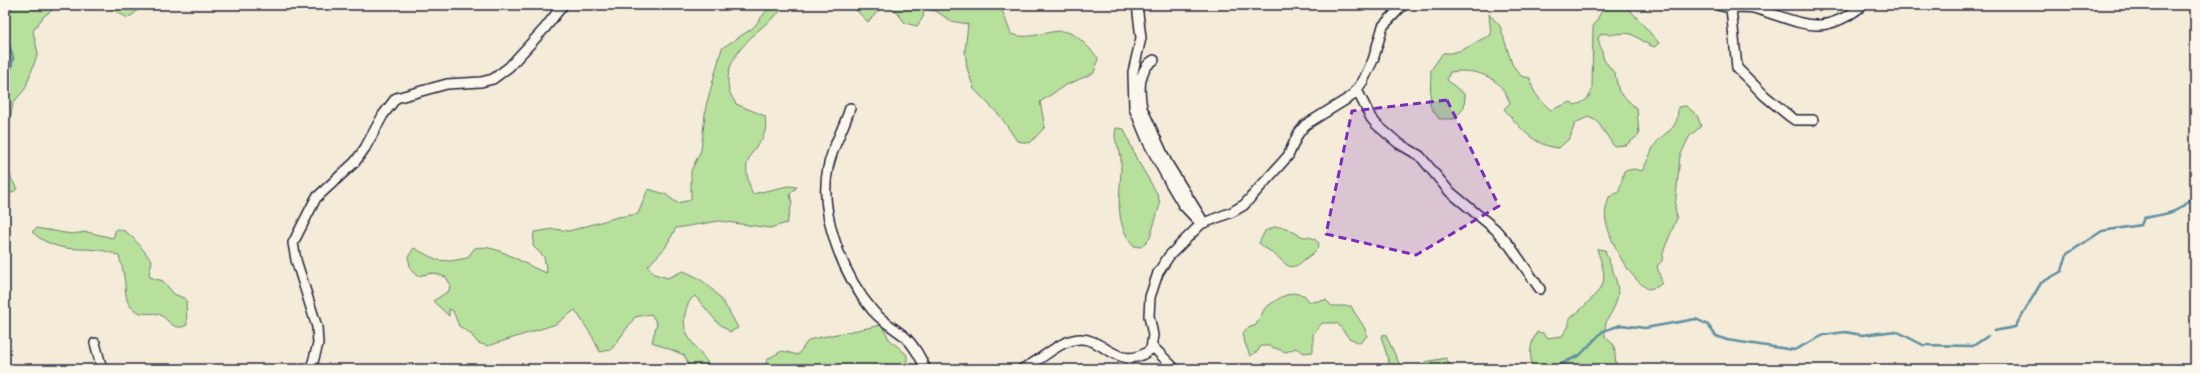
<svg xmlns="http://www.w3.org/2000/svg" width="2200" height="374" font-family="'Gochi Hand',sans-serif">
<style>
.green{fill:#b7e09c;stroke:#6c816c}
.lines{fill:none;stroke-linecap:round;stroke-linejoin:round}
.stream{stroke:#5e8f9f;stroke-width:2.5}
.minor-casing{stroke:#22223b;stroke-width:12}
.minor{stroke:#fbf7ec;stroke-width:9}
.marked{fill:#7b2cbf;fill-opacity:0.2;stroke:#7b2cbf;stroke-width:3;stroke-dasharray:8 5;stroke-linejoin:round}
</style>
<rect width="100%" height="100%" fill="#f4ebd9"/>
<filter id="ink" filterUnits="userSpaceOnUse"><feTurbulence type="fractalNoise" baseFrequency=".025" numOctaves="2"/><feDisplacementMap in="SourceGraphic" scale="8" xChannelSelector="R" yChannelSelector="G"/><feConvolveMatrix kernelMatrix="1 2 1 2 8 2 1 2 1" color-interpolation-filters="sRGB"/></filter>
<g filter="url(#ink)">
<path class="green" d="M5,5H59L44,16L33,31L38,53L25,89L13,103L5,148Z
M104,5H138L136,12L128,18Z
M771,5H787C765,27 720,54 729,90C730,95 734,100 736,104L765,116C769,142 755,141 748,161C744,171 750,185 752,194L788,186L797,187L790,194L792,203L787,223L770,228L719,221L676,228L665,248L648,266L654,274L668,278L683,271C711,281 725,302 738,328L730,332L717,322L695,296C688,301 687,306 685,314C680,338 702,350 711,369H691L684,355L652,342L657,323L651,314L635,317L611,350L600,352L592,336L575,310L556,324L488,346L478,343L470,333L459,326L453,311L449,309V316L433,301L449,291L450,284L446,277L433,273L417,276L411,270L408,257L414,248L437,260L451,261L467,258L475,248C498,243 524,266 547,273L544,257L533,246L534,232L554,229L569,231L618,217L638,214L648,189L665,194L677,203L691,200V171L701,150L706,106L722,48L753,28Z
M851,5H1000L1011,34C1032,42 1054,26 1070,33C1080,37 1091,50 1098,58L1094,73L1064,86L1040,102L1045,127L1030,143L1017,141L1001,117L974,89L967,68L965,51L968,24L951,21L936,11L924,9L923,17L917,26L905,23L896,11L888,6L880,9L868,22Z
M1605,5H1623L1630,10L1659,43L1654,47C1646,44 1638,37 1631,34C1621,32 1612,36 1602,33L1598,38L1604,60L1615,74L1619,92L1637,109L1639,135L1626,145L1614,146L1597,121L1588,117L1575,123L1570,138L1559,148C1533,146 1520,127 1504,109L1510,103C1501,77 1477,68 1450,72L1447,80L1465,95L1464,108L1454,119H1439L1430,106L1431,70L1443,53C1462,55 1474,41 1491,35L1489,14L1500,26L1512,64L1521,76L1530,78C1532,92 1540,101 1551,110L1571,102L1575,105C1585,102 1589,99 1592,89L1593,27Z
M1686,106L1697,115L1701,126L1689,137L1680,156L1675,208L1677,218L1663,252L1662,261L1657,266L1662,283L1657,287L1648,289C1628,277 1611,244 1606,221C1604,212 1607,205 1609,197L1619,192L1624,171L1634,169L1642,171C1647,163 1649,156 1653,148C1664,128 1678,135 1678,107Z
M1116,128L1124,129L1136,158L1158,195L1160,204L1150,238L1141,247L1134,246C1111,220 1122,191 1121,160C1121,146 1112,143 1116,128Z
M5,156L11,178L17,189L5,198Z
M1274,227C1288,226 1290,231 1301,236C1311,239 1309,234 1319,243C1317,252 1312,254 1305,259C1289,274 1287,264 1274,254C1269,250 1264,248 1259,243L1265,231Z
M36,228L71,234L87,232L113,238L116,229C131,229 143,251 152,261L149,274L150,277L163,281L174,294L186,299L187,325C175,331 171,323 162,316C156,311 147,315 141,313C122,307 127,290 124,277C123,270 121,262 119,256C89,241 64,260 32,232Z
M1597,249L1605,250C1609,265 1621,283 1617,299C1613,316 1603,317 1605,337L1614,345L1616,365L1613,369H1532C1530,355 1529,345 1537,332L1543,333L1547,338L1562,336L1569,326V319C1577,314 1601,291 1603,283C1606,272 1600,260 1597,249Z
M1293,293L1304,295L1310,302L1326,300L1332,306H1351C1356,317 1365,324 1367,336L1360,343L1349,338L1337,323H1322L1313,334V352L1304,353L1296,348L1286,352L1269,346H1261L1258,351L1250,356L1242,335L1246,329L1256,325L1265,308L1281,297Z
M882,325L889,339L907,355V362L901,369L862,367L772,369L765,364L769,358L782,351L798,355L807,342L812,339Z
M1385,334L1402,369H1391L1381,336Z
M1446,358L1452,369H1416L1425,362Z"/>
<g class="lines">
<path class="stream" d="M5,77L10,74L13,58L8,42V14L13,5
M1994,331L2015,327L2041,283L2062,271L2067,254L2102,231L2141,225L2144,218C2159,215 2184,213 2191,197C2193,191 2192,181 2192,175L2195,172
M1556,369L1559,365L1580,355L1603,331L1621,325L1645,328L1696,319L1708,325L1716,336L1727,340L1794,350L1824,335L1845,332L1862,335L1896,331L1923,345L1973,346L1988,336"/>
<defs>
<path id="minor" d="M1137,5L1141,38L1133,72L1134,108L1148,142L1170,183L1183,205L1201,224
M1718,5C1730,10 1744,5 1757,9C1801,22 1821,39 1863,5
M1731,8L1737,68L1765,96L1788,115L1795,120H1813
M1154,60C1138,69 1139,92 1142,108L1167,163L1201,218
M1357,90L1371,118L1377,125L1398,143L1420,156L1449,191L1495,229L1510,246L1540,289
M850,108C844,128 832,147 828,168C818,214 844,277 873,311C882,321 894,328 904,336C914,345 920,357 926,369
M95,343L102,369
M1153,347L1175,369
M311,369L318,344L317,327L296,260L293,243L316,198L355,162L365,148L383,115L396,98L447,84L481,82L493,79L509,67L545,28L563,5
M1022,369C1042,361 1058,340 1080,339C1104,338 1121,374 1151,349L1153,335L1149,316L1150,297L1158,273L1169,256L1201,224L1232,212L1244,205L1288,156L1298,134L1305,125L1352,96L1363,81L1373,60L1383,26L1403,5"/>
</defs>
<use href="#minor" class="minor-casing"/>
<use href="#minor" class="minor"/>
</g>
</g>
<path class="marked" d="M1447,100L1499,206L1416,255L1326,234L1352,111Z"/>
<rect width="2200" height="374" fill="none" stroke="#fbf7ec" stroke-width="20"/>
<rect x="10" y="10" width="2180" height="354" fill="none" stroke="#22223b" stroke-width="1.5" filter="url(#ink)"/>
</svg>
